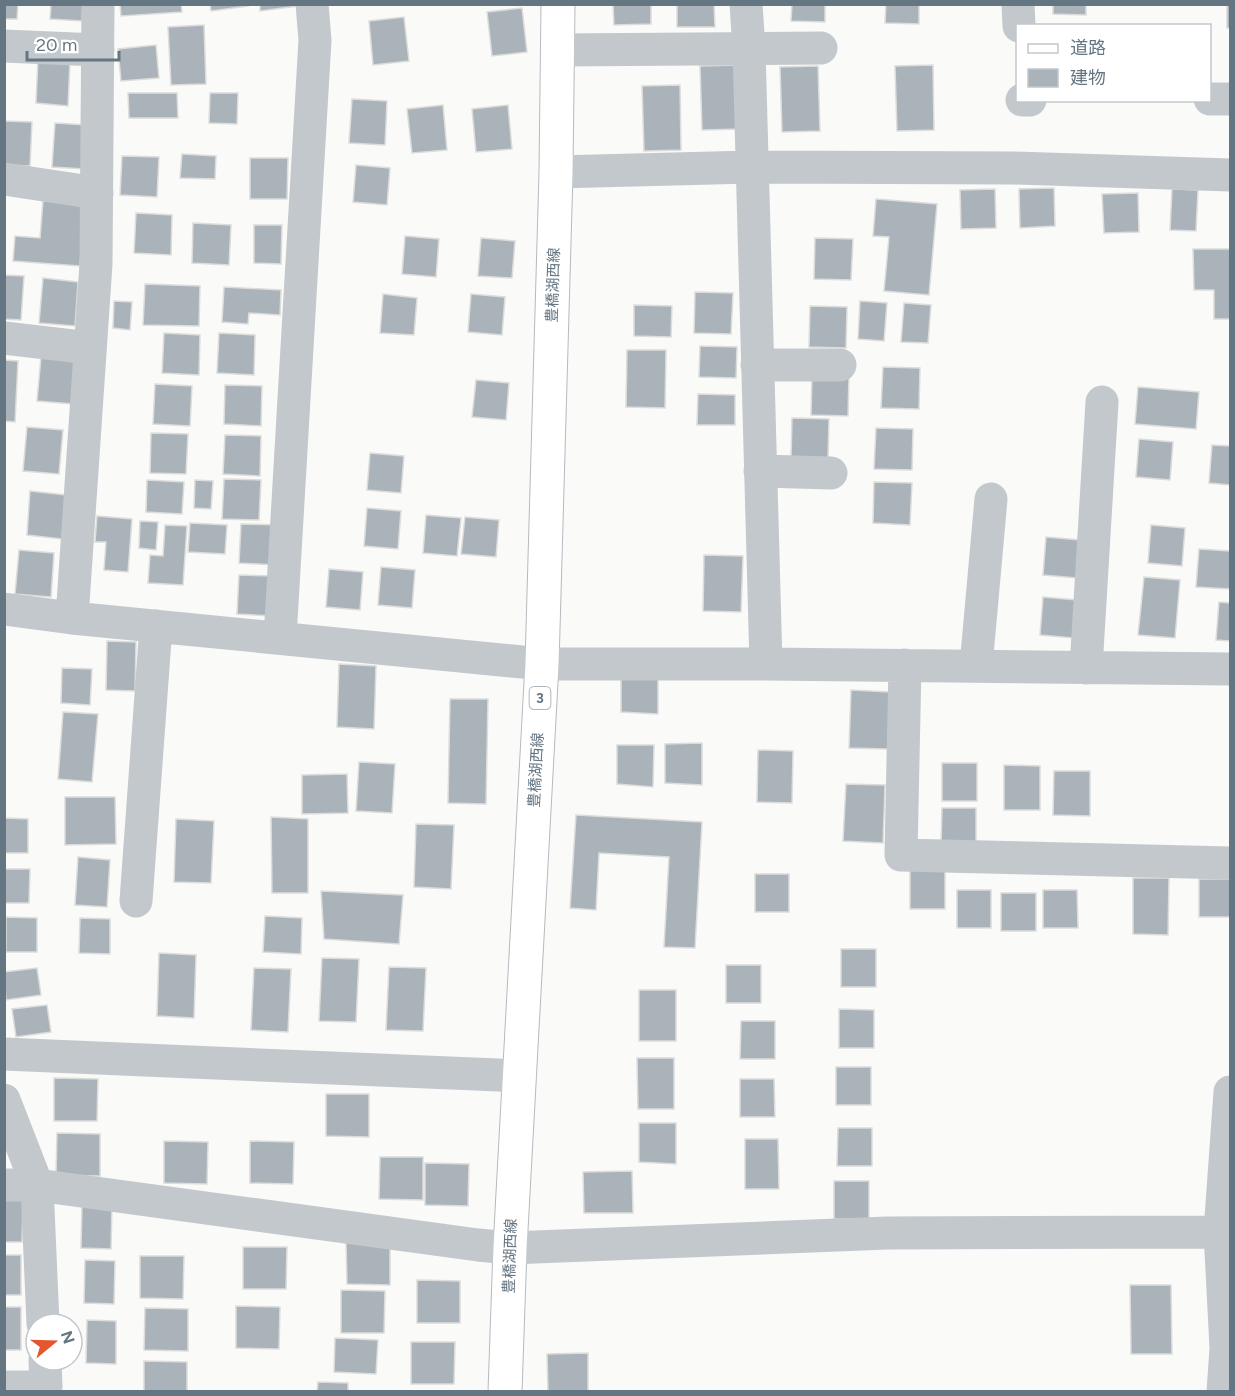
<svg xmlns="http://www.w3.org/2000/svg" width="1235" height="1396" font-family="Figtree,'Noto Sans JP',sans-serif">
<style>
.building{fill:#aab3b9;stroke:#dcdcda;stroke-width:1.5}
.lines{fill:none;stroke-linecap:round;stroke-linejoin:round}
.major-casing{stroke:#b5babe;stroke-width:35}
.minor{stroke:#c3c8cc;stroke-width:33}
.major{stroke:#fff;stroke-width:33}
.labels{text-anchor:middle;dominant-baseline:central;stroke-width:6;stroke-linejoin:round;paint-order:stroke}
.shield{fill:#fff;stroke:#939fa8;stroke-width:1.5}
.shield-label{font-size:14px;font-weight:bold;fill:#657683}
.street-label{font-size:15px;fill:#657683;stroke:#fff}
</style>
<rect width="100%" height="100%" fill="#fafaf8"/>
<path class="building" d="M4,4H18L17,19H4Z
M51,4H83L82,21L50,19Z
M120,4H181L182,12L121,16Z
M210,4H248V6L211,11Z
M260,4H298V6L260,11Z
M613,4H651V24L614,25Z
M677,4H714L715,27H677Z
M792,4H825V22L791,21Z
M886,4H919V24L885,23Z
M1053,4H1086V15L1053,14Z
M1227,4H1230V28H1227Z
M522,8L527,52L492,56L487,12Z
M404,17L409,61L373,65L369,21Z
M204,25L206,84L171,85L168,27Z
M156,45L159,78L121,81L118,49Z
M38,59L70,61L68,106L36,103Z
M738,65L740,129L702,130L700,66Z
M933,65L934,130L897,131L895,66Z
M818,66L820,131L782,132L780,67Z
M680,85L681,150L644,151L642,86Z
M128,93H177L178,118H129Z
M210,93H238L237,124L209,123Z
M352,99L387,101L385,145L349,143Z
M443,105L447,150L412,153L407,109Z
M508,105L512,149L476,152L472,109Z
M4,121L32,122L30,166L4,165Z
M55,123L87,125L85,169L52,167Z
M182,154L216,156L215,179L180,178Z
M122,156L159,157L157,197L120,195Z
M250,158H288L287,199H250Z
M356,165L390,168L387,205L353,202Z
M1054,188L1055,226L1020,228L1019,189Z
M995,189L996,228L961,229L960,190Z
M1172,189L1198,190L1196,231L1170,230Z
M1138,193L1139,232L1104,233L1102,194Z
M876,199L937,204L929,295L884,291L889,237L873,236Z
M43,201L84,203L80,266L13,261L15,236L40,238Z
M136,213L172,215L171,255L134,253Z
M193,223L231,225L229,265L192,263Z
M254,225H282L281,264L254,263Z
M405,236L439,239L436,277L402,274Z
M481,238L515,241L512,278L478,276Z
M815,238L853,239L851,280L814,279Z
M1193,249H1230V319H1214V290H1194Z
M4,275L24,276L21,320L4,319Z
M43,278L78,282L75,326L39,323Z
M145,284L200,286L199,326L143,325Z
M224,287L281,290L280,315L249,313L248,324L222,322Z
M695,292L733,293L731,334L694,333Z
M383,294L417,298L414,335L380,333Z
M471,294L505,297L502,335L468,332Z
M114,301L132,302L130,330L113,328Z
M860,301L887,303L884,341L858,339Z
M904,303L931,305L928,343L901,342Z
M634,305L672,306L671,337L634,336Z
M810,306L847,307L846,348L809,347Z
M164,333L200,335L199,375L162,373Z
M219,333L255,335L254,375L217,373Z
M700,346L737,347L736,378L699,377Z
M627,350H666L665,408L626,407Z
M41,357L76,360L73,404L37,401Z
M4,360L18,361L15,422L4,421Z
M883,367L920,368L919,409L881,408Z
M812,374L849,375L848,416L811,415Z
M476,380L509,383L506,420L472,417Z
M155,384L192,386L190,426L153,424Z
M225,385L262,386L261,426L224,424Z
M1138,387L1199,392L1196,429L1135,424Z
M698,394L735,395V425H697Z
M792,418L829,419L828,460L791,459Z
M27,427L63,430L59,474L23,471Z
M876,428L913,429L912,470L874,469Z
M151,433L188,434L186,474L150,473Z
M225,435L261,436L260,476L223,474Z
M1139,439L1173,442L1170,480L1136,477Z
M1212,445L1230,446V485L1209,483Z
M370,453L404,456L401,493L367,490Z
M224,479L261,480L259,520L222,519Z
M147,480L184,482L182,514L146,512Z
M195,480L213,481L211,509L194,508Z
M874,482L912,483L910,525L873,523Z
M30,491L66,495L62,539L27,535Z
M367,508L401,511L398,549L364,546Z
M426,515L461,518L457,556L423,553Z
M97,516L132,519L128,572L104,570L106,542H95Z
M465,517L499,520L496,557L461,554Z
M140,521L158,522L156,550L139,548Z
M190,523L227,525L225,554L188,552Z
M241,524L278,525L276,565L239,563Z
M165,525L187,526L183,585L148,583L150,555L163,556Z
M1151,525L1185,528L1182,566L1148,563Z
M1046,537L1080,540L1077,578L1043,575Z
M1199,549L1230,551V589L1196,587Z
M19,550L54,553L51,597L15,594Z
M704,555L743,556L741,612L703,611Z
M381,567L415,570L412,608L378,605Z
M329,569L363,572L360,610L326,607Z
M239,575L276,576L274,616L237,614Z
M1144,577L1180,580L1175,638L1138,635Z
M1043,597L1077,600L1074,638L1040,635Z
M1219,602L1230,603V641L1216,640Z
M107,641L136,642L135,691L106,690Z
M339,664L376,666L374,729L337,727Z
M62,668L92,669L90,705L61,703Z
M621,673H658V714L621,712Z
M851,690L890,692L888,749L849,748Z
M450,699H488L486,804L448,803Z
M63,712L98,714L92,782L58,779Z
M702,743V785L665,783V744Z
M617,745H654L653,787L617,784Z
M758,750L793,751L792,803L757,802Z
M359,762L395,764L392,813L356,811Z
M942,763H977V801H942Z
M1004,765L1040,766V810H1004Z
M1054,771H1090V816L1053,815Z
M347,774L348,813L302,814V775Z
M846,784L885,785L883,843L843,841Z
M65,797H115L116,844L65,845Z
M942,808H976V846H941Z
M576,815L702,822L695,948L664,947L669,857L599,853L596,910L570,908Z
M271,817L308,819V893H272Z
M4,818L28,819V853H4Z
M176,819L214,821L211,883L174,882Z
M416,824L454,825L451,889L414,887Z
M78,857L110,860L107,907L75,905Z
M4,869H30L29,903H4Z
M910,870L945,871V909H910Z
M755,874H789V912H755Z
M1133,878H1169L1168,935L1133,934Z
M1199,879H1230V917H1199Z
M957,890H991V928H957Z
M1043,890H1077L1078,928H1043Z
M321,891L403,895L399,944L324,939Z
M1001,893H1036V931H1001Z
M265,916L302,918L301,954L263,952Z
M6,917L37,918V952H6Z
M80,918L110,919V954L79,953Z
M841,949H876V987H841Z
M159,953L196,955L194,1018L157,1016Z
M322,958L359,959L356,1022L319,1021Z
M726,965H761V1003H726Z
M389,967L426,968L423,1031L386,1030Z
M37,968L41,995L6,1000L4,972Z
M254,968L291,969L288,1032L251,1030Z
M639,990H676V1041H639Z
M47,1005L51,1032L16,1037L12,1009Z
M839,1009L874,1010V1048H839Z
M741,1021H775V1059H740Z
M637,1058H674V1109H638Z
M836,1067H871V1105H836Z
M54,1078L98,1079L97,1121H54Z
M740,1079H774L775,1117H740Z
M326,1094H369V1137L326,1136Z
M639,1123H676V1164L639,1162Z
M838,1128H872V1166H837Z
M57,1133L100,1134V1176L56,1175Z
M745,1139H778L779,1189H745Z
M164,1141L208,1142L207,1184L164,1183Z
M250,1141L294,1142L293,1184L250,1183Z
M380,1157H423V1200L379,1199Z
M425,1163L469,1164L468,1206L425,1205Z
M632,1171L633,1213H584L583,1172Z
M834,1181H869V1219H834Z
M4,1199H23L22,1242H4Z
M82,1205L112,1206L111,1249L81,1248Z
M346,1242H390V1285L347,1284Z
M243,1247H287L286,1289H243Z
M4,1255H21V1295H4Z
M140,1256H184L183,1299L140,1298Z
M85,1260L115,1261L114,1304L84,1303Z
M417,1280L460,1281V1323H417Z
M1130,1285H1171L1172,1354H1131Z
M341,1290L385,1291L384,1333H341Z
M236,1306L280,1307L279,1349L236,1348Z
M4,1307H21V1350H4Z
M145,1308L188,1309V1351L144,1350Z
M87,1320L116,1321V1364L86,1363Z
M335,1338L378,1340L376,1374L334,1372Z
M411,1342H455L454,1384H411Z
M588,1353V1392H548L547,1354Z
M144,1361L187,1362V1392H144Z
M318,1382L348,1383V1392H317Z"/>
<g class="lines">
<defs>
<path id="major" d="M505,1392L510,1248L542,664L556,172L558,4"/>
</defs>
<use href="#major" class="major-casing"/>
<path class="minor" d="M746,4L749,49L766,664
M1018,4L1019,26
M4,46L98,50
M557,50L821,48
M1210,99H1230
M1022,100H1030
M556,172L752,167L1013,168L1230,175
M4,179L97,193
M4,338L90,348
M757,365H840
M760,471L831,473
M4,609L72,618L542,664H766L1230,669
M72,618L96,264L98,4
M280,638L315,40L312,4
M905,665L901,855L1230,863
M976,666L991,499
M1086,668L1102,402
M136,901L156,626
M4,1054L520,1076
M4,1100L37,1185L43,1324
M4,1185H37L478,1245L510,1248L887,1233L1230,1232
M4,1387H46L45,1360
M1223,1392L1226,1348L1220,1232L1230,1092"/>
<use href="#major" class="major"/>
</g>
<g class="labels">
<rect class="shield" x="529.5" y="687" width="21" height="22" rx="4.5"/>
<g class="shield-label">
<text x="540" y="698">3</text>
</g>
<g class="street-label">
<text transform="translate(553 285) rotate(-88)">豊橋湖西線</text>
<text transform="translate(536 770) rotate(-87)">豊橋湖西線</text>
<text transform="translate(510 1256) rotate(-88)">豊橋湖西線</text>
</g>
</g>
<rect width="1235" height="1396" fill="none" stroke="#657683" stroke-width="12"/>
<rect x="1016" y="24" width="195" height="78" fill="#ffffff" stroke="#c1c8cd" stroke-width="1.5"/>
<rect x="1028" y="44" width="30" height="9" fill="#ffffff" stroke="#c1c8cd" stroke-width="1.5"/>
<text x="1070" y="54" font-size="18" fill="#657683">道路</text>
<rect x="1028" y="69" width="30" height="18" fill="#aab3b9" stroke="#c1c8cd" stroke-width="1.5"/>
<text x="1070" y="84" font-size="18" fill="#657683">建物</text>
<g transform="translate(54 1342) rotate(71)"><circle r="28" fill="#ffffff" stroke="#c1c8cd" stroke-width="1.5"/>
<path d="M0-4.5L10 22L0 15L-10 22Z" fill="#e4572e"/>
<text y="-9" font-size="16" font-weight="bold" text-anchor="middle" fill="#657683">N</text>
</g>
<path d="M27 51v9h92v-9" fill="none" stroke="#657683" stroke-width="3"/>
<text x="36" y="51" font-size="18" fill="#657683" stroke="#ffffff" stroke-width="4.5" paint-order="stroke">20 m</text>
</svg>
